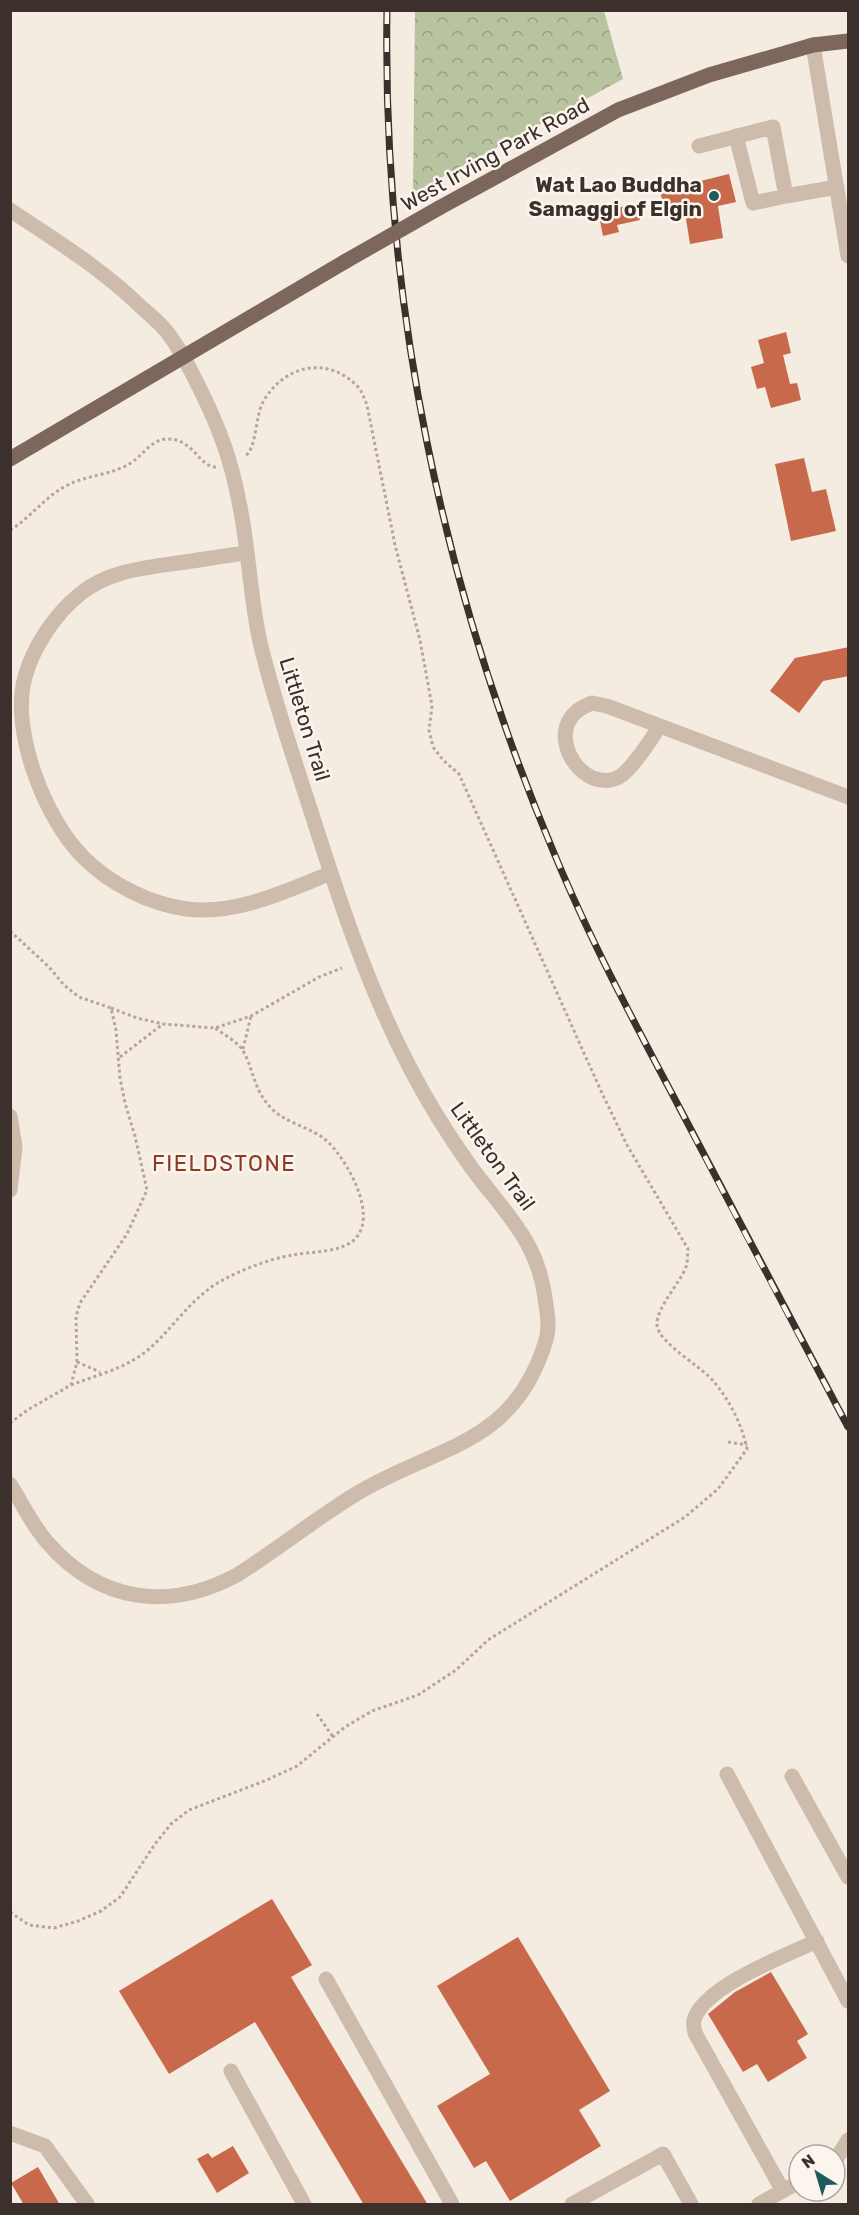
<svg xmlns="http://www.w3.org/2000/svg" width="859" height="2215" font-family="Rubik,sans-serif">
<style>
.forest{fill:url(#forest-crowns)}
.building{fill:#c8694b}
.lines{fill:none;stroke-linecap:round;stroke-linejoin:round}
.path{stroke:#b9a596;stroke-width:3;stroke-dasharray:3 3;stroke-linecap:butt}
.minor{stroke:#cdbbac;stroke-width:15}
.major{stroke:#7d675c;stroke-width:15}
.rail-casing{stroke:#3b302b;stroke-width:7}
.rail{stroke:#fbf5ee;stroke-width:4.5;stroke-dasharray:14;stroke-linecap:butt}
.major-bridge{stroke:#7d675c;stroke-width:15}
.poi-dot{fill:#1f5a5e;stroke:#fbf5ee;stroke-width:2}
.labels{text-anchor:middle;dominant-baseline:central;stroke-width:5;stroke-linejoin:round;paint-order:stroke}
.street-label{font-size:21px;fill:#3b302b;stroke:#fbf5ee}
.poi-label{font-size:21px;font-weight:bold;fill:#3b302b;stroke:#fbf5ee;text-anchor:end}
.neighbourhood-label{font-size:22px;letter-spacing:1.5px;fill:#8c3b22;stroke:#fbf5ee}
</style>
<defs>
<pattern id="forest-crowns" width="20" height="18" patternUnits="userSpaceOnUse" patternTransform="scale(1.5)"><rect width="20" height="18" fill="#b8c4a0"/><path d="M2 6a3 3 0 1 1 6 0M12 15a3 3 0 1 1 6 0" fill="none" stroke="#97a083"/></pattern>
</defs>
<rect width="100%" height="100%" fill="#f4ebe1"/>
<path class="forest" d="M415,11H604L623,79L413,193Z"/>
<path class="building" d="M729,174L736,202L718,206L723,238L690,244L685,213L666,217L660,191Z
M637,204L640,220L617,225L619,232L603,236L598,211Z
M786,332L791,353L783,355L790,384L797,383L801,400L771,408L765,387L757,389L751,367L764,363L758,340Z
M804,458L812,492L826,489L836,531L791,541L775,464Z
M849,647V676L823,681L799,713L770,691L795,658Z
M272,1899L312,1965L291,1977L428,2205H364L255,2022L169,2074L119,1991Z
M518,1937L610,2091L579,2110L601,2146L510,2201L486,2161L474,2168L437,2106L490,2074L437,1986Z
M771,1972L808,2034L797,2041L807,2058L768,2082L757,2064L743,2072L708,2014L735,1992Z
M233,2146L249,2173L217,2193L197,2159L208,2153L212,2158Z
M38,2167L60,2205H24L11,2183Z"/>
<g class="lines">
<path class="path" d="M10,530C32,517 46,495 68,485C87,475 111,475 129,464C142,457 151,439 167,439C193,438 200,468 216,467
M10,931L49,967L64,985L79,997L111,1008L116,1030L120,1078L125,1103L135,1136L147,1190L127,1234L80,1303L76,1317L77,1362L71,1385L29,1409L10,1423
M111,1008L137,1018L163,1024L215,1028L251,1016L319,977L342,968
M243,1049L251,1016
M120,1057L163,1024
M77,1362L100,1372
M71,1385C97,1375 127,1368 149,1349C173,1328 192,1297 221,1281C243,1269 269,1259 293,1255C313,1251 339,1253 354,1240C379,1217 348,1162 329,1143C313,1127 286,1124 271,1108C253,1089 254,1070 243,1051C238,1042 223,1034 215,1028
M728,1442L747,1445
M317,1714L333,1737
M10,1912L29,1925L54,1928L78,1921L101,1911L120,1897L155,1844L171,1824L189,1810L267,1780L297,1766L345,1727L372,1711L418,1695L456,1670L488,1640L685,1517L718,1489L747,1449C742,1425 731,1403 715,1383C703,1367 659,1344 657,1325C656,1308 680,1283 686,1267C688,1261 687,1255 688,1249L627,1145L601,1091L459,774L443,760L433,747L429,730L432,706L420,640L395,545L367,405C364,398 362,390 356,385C326,355 283,366 263,402C255,416 257,450 244,457"/>
<path class="minor" d="M813,45L848,256
M736,136L753,203L786,196
M699,146L773,127L786,196L837,187
M10,210C55,240 101,268 140,306C150,315 162,324 170,336C182,352 190,369 199,387C220,429 232,462 240,507C249,551 250,597 260,642C274,702 295,761 314,821C341,905 368,987 409,1066C427,1101 448,1135 471,1167C503,1211 538,1240 545,1298C547,1312 550,1326 546,1340C514,1447 437,1445 356,1494C315,1519 277,1550 237,1575C168,1612 99,1602 47,1542C32,1525 22,1503 10,1484
M245,553C223,556 200,560 178,563C144,568 108,571 80,594C55,614 33,647 25,677C10,730 45,819 83,857C110,884 149,904 187,909C237,915 286,891 331,873
M659,726C653,738 630,771 619,777C585,795 546,739 576,712C580,708 587,705 592,703L607,706L848,797
M10,1116L15,1147L10,1190
M727,1774L848,2001
M792,1776L848,1877
M326,1979L452,2204
M231,2071L304,2204
M10,2133L45,2146L87,2204
M835,2161L848,2140
M783,2191L695,2033C694,2029 693,2024 694,2020C704,1986 787,1955 817,1941
M572,2204L663,2154L691,2204
M759,2204L799,2182"/>
<path class="major" d="M439,208L618,110L709,75L813,45L848,41
M10,459L346,261"/>
<defs>
<path id="rail" d="M387,10C382,299 442,588 554,853C590,940 634,1022 678,1105C734,1213 791,1320 848,1427"/>
</defs>
<use href="#rail" class="rail-casing"/>
<use href="#rail" class="rail"/>
<path class="major-bridge" d="M346,261L439,208"/>
</g>
<circle class="poi-dot" cx="714" cy="196" r="6"/>
<g class="labels">
<g class="street-label">
<text transform="translate(495 154) rotate(-29)">West Irving Park Road</text>
<text transform="translate(305 719) rotate(73)">Littleton Trail</text>
<text transform="translate(493 1156) rotate(54)">Littleton Trail</text>
</g>
<g class="poi-label">
<text x="702" y="184">Wat Lao Buddha<tspan x="702" dy="24">Samaggi of Elgin</tspan></text>
</g>
<g class="neighbourhood-label">
<text x="224" y="1163">FIELDSTONE</text>
</g>
</g>
<rect width="859" height="2215" fill="none" stroke="#3b302b" stroke-width="24"/>
<g transform="translate(817 2173) rotate(323)"><circle r="28" fill="#fbf5ee" stroke="#aea6a0" stroke-width="1.5"/>
<path d="M0-4.5L10 22L0 15L-10 22Z" fill="#1f5a5e"/>
<text y="-9" font-size="16" font-weight="bold" text-anchor="middle" fill="#3b302b">N</text>
</g>
</svg>
